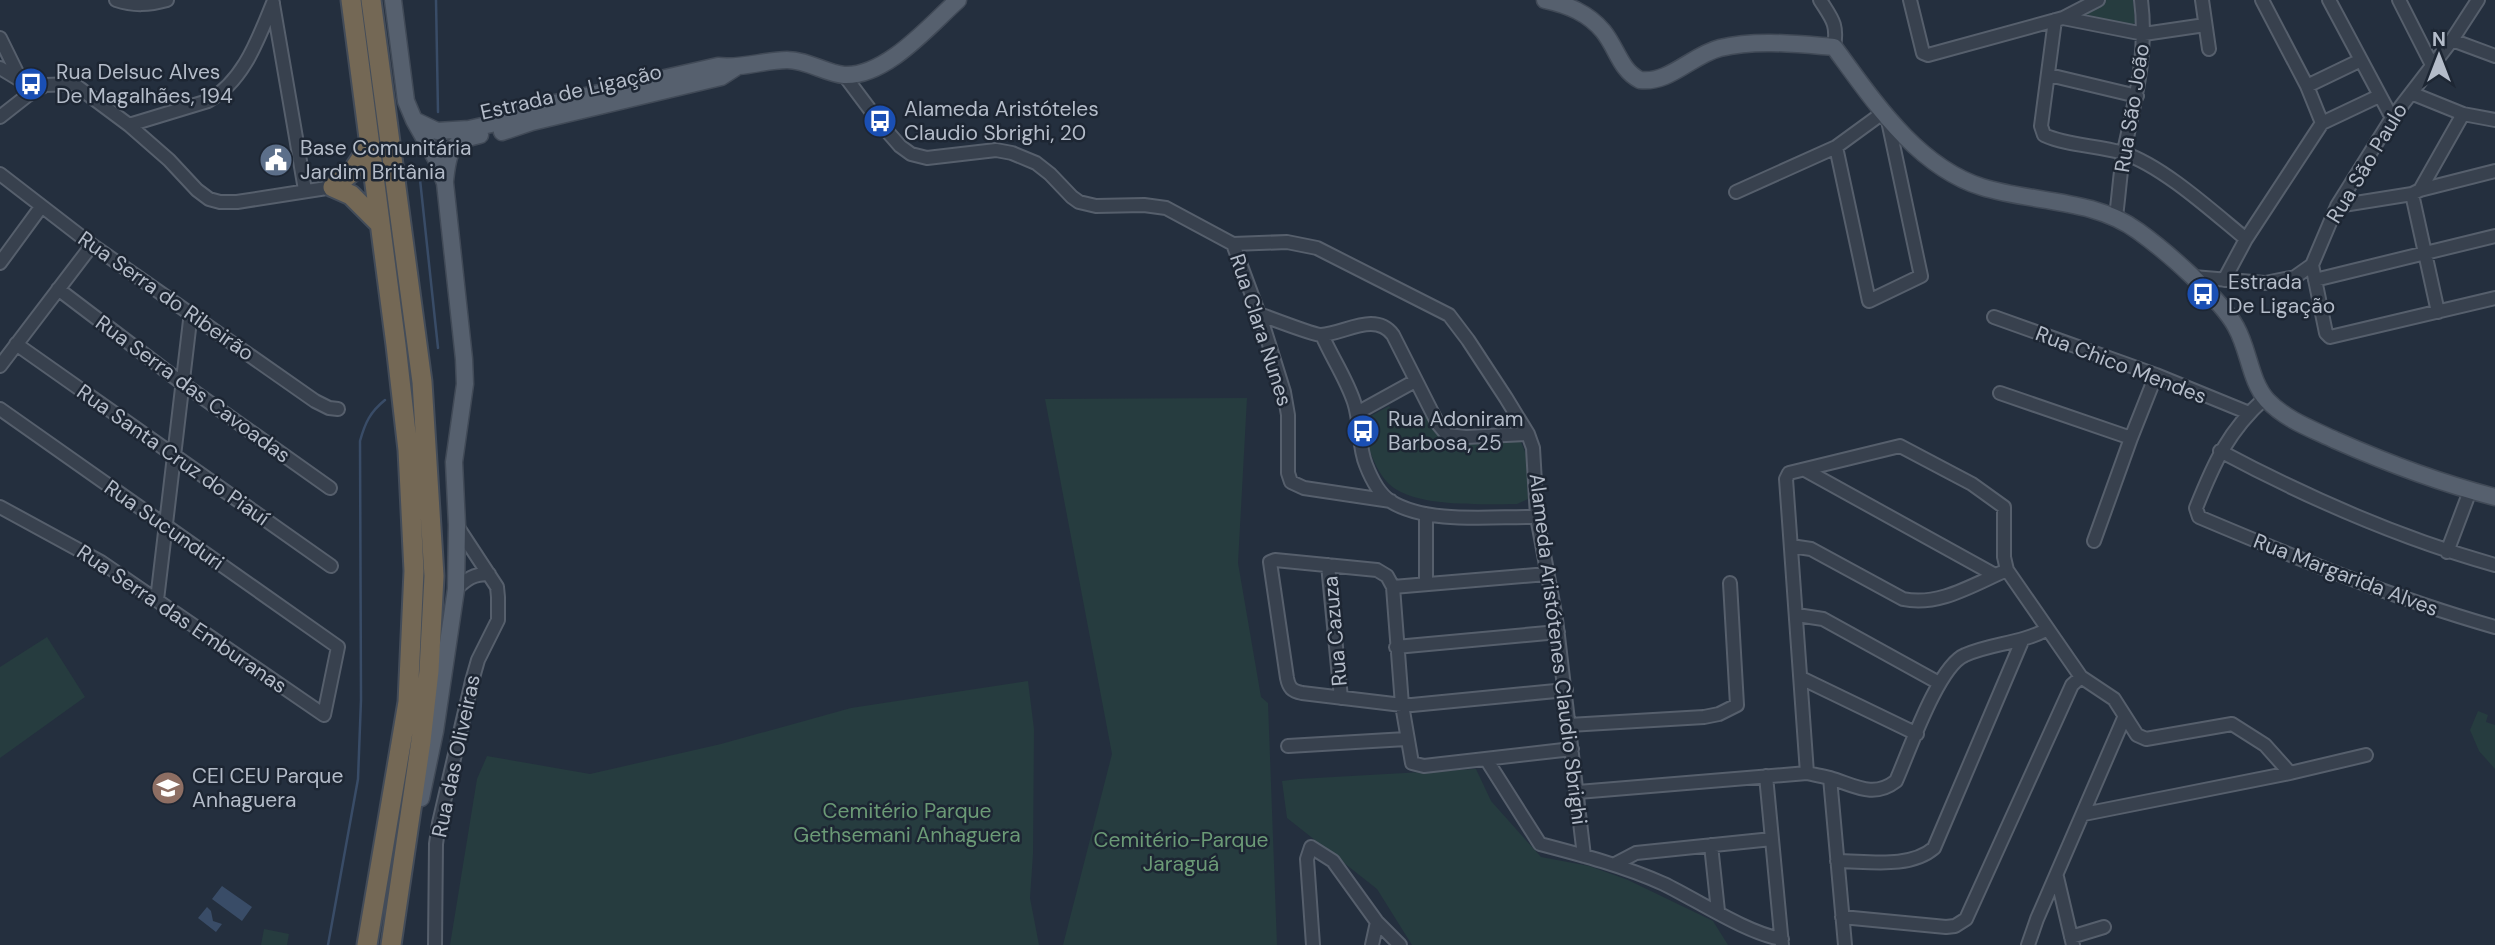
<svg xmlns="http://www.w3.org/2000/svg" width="2495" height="945" font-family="'DM Sans',sans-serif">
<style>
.green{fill:#263c3f}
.water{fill:#394c67}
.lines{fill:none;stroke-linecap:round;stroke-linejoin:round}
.stream{stroke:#394c67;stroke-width:2.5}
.minor-casing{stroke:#565f6c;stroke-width:16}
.major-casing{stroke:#414a57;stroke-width:19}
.highway-casing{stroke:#434c59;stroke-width:23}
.minor{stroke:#38414e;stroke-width:12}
.major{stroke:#56606e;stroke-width:16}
.highway{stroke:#746855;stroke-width:19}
.labels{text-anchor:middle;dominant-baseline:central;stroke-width:5;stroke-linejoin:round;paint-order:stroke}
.poi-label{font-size:21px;fill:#b4bcc9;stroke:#1d2633;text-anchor:start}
.street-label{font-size:21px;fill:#b4bcc9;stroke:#1d2633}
.park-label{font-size:21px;fill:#6b9a76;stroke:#1d2633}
</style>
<rect width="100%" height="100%" fill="#242f3e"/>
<path class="green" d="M2106,0H2133L2135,23L2130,25L2080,13Z
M1247,398L1238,563L1261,697L1268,703L1277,945H1063L1112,754L1045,399Z
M1389,406L1402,428L1427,415L1439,436L1447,441L1521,442L1526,454L1528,499L1517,504C1484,504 1414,508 1389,484C1375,470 1366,444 1364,425L1369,417Z
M47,637L85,697L0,758V667Z
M1028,681L1034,729L1033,854L1030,898L1039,945H450L477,779L487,756L590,774L721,744L851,708Z
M2478,711L2488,715L2486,722L2495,725V769L2479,751L2470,730Z
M1476,769L1491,801L1541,857L1589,866L1628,880L1713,921L1728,945H1412L1377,889L1287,818L1282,781L1298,779Z
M264,929L289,934L287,945H261Z"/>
<path class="water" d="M222,886L252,907L242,921L212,899Z
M207,907L211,911L213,921L222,924L216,932L198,918Z"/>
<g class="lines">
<path class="stream" d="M436,0L438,112
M419,170L438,348
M328,945L358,779L361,700L360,441C365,423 370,412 385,400"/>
<defs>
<path id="minor" d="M116,0C134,6 149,5 167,0
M1820,0C1832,19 1838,24 1834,47
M1910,0L1923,53L1928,55L2063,18L2098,0
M2202,0L2209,49
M2262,0L2307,86L2322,123
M2329,0L2392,118
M2399,0L2432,65
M273,4L305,190
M2063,18L2144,34L2205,25
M2055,20L2041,126L2044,135C2068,146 2097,145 2123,153C2163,166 2213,212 2246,239
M0,38L28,95
M2452,40L2495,56
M0,68L20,80
M844,75L880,123L900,146L911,154L927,158L996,150L1012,153L1036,163L1050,174L1072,197L1079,202L1096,206L1144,205L1166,208L1233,244L1287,242L1317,248L1449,315L1468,340L1506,398L1528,434L1533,448L1537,517L1556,619L1584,856
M2049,75L2137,96
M2307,86L2361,60
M2411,93L2463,114L2420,190
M2463,114L2495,120
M0,117L28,95L45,85L74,84L129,125L169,160L197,190L209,199L220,202H237L333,187
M129,125L208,101C244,81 258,39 273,3
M1836,147L1884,112
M0,174L92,245L315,401L329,408L338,409
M1736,192L1836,147L1869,301L1921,276L1887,116
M2412,194L2438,312
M2337,206L2412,194L2420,190L2495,171
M2116,216C2119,195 2120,172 2124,151C2135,100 2148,53 2141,0
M1233,244L1263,325L1284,392L1288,415V473L1291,482L1304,488L1391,501
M0,263L41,207
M2312,265L2326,333L2330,337L2495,298
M2193,277L2265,283L2295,277L2312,265L2337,206L2392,118L2452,40L2478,0
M2224,280L2246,239L2322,123L2379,96
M2315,280L2495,236
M58,289L182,383L330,488
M1259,314C1270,318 1314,335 1321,335C1344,334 1375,311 1393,335L1438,424L1447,435L1466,437L1528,434
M1994,317L2156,375L2249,413
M1322,335C1332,358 1346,378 1354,402C1361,423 1358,446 1366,465C1371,478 1378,493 1390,501C1428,525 1494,516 1537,517
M16,344L331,566
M0,366L92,245
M2000,393L2131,438
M2265,398C2228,431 2214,463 2196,508L2199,517C2296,558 2393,598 2495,627
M0,409L338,647L324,715L101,562L0,507
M1357,413L1415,381
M2220,451C2308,498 2399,538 2495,565
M1805,470L1995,575
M1426,514V583
M2094,541L2131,438L2156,375
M1791,546L1811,549L1903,599C1939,607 1974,584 2007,570
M2447,552L2470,491
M1328,565L1341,698
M1393,587L1547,574
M456,589C467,579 473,574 489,574
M157,600L191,312
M1797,615L1823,619L1939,683
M1396,647L1558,632
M1801,678L1917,734
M1566,690L1412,705H1402L1302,693C1292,691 1289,688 1287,678L1270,562L1275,560L1377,570L1387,576L1393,587L1402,705L1412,763L1424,766L1572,749
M1569,725L1704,717L1719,714L1737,705L1730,583
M1288,746L1406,739
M1486,759L1540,844C1582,855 1624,866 1664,884C1697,900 1748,934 1782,939
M1807,773L1786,479L1789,473L1900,446L1972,484L2004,507V557L2007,570L2081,677L2114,699L2137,735L2146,739L2232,724L2265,745L2290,773
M1766,776L1782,945
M1830,778L1845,945
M1578,792L1807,773C1815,775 1823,776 1830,778C1854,785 1873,799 1896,781C1909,752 1938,666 1965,655C1992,643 2020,644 2048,629
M2084,814L2290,773L2366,755
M1711,845L1718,911
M1837,861C1867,861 1910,869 1934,848L2022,641
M1615,864L1636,853L1772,839
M2057,877L2073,945
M1842,917L1946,927L1955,926L1966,919L2072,685L2081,677
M2071,937L2104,927
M435,945L436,844L439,823L472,681L478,660L498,620V597L497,587L457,526
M1313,945L1307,859L1311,847L1333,861L1377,922L1400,945
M1372,945L1377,922
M2028,945L2037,919L2124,718"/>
<path id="major" d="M393,0L406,101L414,120L436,159L445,183L464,359L465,384L454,462L457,525L456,589L435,731L421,798
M1545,0C1568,5 1588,13 1603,31C1617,48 1620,70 1640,80C1669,84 1692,55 1720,48C1756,39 1797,44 1834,47C1873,100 1916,166 1982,187C2033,203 2093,198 2138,231C2166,251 2221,299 2236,327C2249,350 2250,381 2267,400C2286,420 2312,429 2335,440C2387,463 2440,483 2495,497
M414,120L437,131L469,129L500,122L542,106L718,66C743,69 764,60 787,60C807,60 825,73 844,75C886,77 929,26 958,0
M502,132L532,122L721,77L735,68
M445,181C448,153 449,141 480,135"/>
<path id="highway" d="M351,0L396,345L408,450L414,571L408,702L367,945
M371,0L422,382L434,576L429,671L421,741L391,945
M333,187L351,195L380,224
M333,187L352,172L369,147"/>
</defs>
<use href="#minor" class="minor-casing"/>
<use href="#major" class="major-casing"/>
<use href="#highway" class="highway-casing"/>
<use href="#minor" class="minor"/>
<use href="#major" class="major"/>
<use href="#highway" class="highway"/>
</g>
<defs>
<symbol id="bus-disc" viewBox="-11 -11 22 22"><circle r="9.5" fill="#1a4fb4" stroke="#1d2633"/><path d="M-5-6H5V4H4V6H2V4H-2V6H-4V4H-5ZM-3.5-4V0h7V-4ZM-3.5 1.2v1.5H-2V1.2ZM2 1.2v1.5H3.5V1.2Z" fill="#fff"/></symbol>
<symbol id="civic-disc" viewBox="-11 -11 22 22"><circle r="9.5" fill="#5c6f8a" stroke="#1d2633"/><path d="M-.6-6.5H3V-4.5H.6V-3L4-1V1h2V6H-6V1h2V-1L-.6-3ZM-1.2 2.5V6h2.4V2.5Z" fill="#fff"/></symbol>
<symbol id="school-disc" viewBox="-11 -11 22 22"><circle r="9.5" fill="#8d6e63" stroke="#1d2633"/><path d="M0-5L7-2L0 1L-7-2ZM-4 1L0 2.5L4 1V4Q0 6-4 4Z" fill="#fff"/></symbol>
</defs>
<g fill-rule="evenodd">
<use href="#bus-disc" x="12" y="65" width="38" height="38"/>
<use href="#bus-disc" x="861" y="102" width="38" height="38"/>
<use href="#civic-disc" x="257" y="141" width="38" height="38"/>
<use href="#bus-disc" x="2184" y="275" width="38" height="38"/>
<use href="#bus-disc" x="1344" y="412" width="38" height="38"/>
<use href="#school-disc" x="149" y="769" width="38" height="38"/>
</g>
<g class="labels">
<g class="poi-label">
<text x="56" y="72">Rua Delsuc Alves<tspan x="56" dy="24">De Magalhães, 194</tspan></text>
<text x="904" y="109">Alameda Aristóteles<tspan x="904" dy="24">Claudio Sbrighi, 20</tspan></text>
<text x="300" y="148">Base Comunitária<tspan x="300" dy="24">Jardim Britânia</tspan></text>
<text x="2228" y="282">Estrada<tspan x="2228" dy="24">De Ligação</tspan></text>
<text x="1388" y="419">Rua Adoniram<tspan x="1388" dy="24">Barbosa, 25</tspan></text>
<text x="192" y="776">CEI CEU Parque<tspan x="192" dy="24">Anhaguera</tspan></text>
</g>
<g class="street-label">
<text transform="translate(571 92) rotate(-13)">Estrada de Ligação</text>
<text transform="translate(2132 108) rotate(-81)">Rua São João</text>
<text transform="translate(2367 163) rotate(-59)">Rua São Paulo</text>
<text transform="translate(166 296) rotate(35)">Rua Serra do Ribeirão</text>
<text transform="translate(1261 330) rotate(72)">Rua Clara Nunes</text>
<text transform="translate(2121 365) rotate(21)">Rua Chico Mendes</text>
<text transform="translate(193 389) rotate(36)">Rua Serra das Cavoadas</text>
<text transform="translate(173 455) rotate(35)">Rua Santa Cruz do Piauí</text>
<text transform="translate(164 525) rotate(35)">Rua Sucunduri</text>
<text transform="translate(2346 575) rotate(21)">Rua Margarida Alves</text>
<text transform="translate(182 619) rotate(34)">Rua Serra das Emburanas</text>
<text transform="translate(1335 631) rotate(-95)">Rua Cazuza</text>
<text transform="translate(1558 649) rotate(83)">Alameda Aristótenes Claudio Sbrighi</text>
<text transform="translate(456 756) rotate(-78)">Rua das Oliveiras</text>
</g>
<g class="park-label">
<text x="907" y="811">Cemitério Parque<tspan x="907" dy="24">Gethsemani Anhaguera</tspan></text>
<text x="1181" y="840">Cemitério-Parque<tspan x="1181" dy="24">Jaraguá</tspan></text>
</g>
</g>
<g transform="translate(2439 56)" stroke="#1d2633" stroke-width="5" paint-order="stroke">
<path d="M0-5L12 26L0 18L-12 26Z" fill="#b4bcc9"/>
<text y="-10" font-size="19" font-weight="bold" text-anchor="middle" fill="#b4bcc9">N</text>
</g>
</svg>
